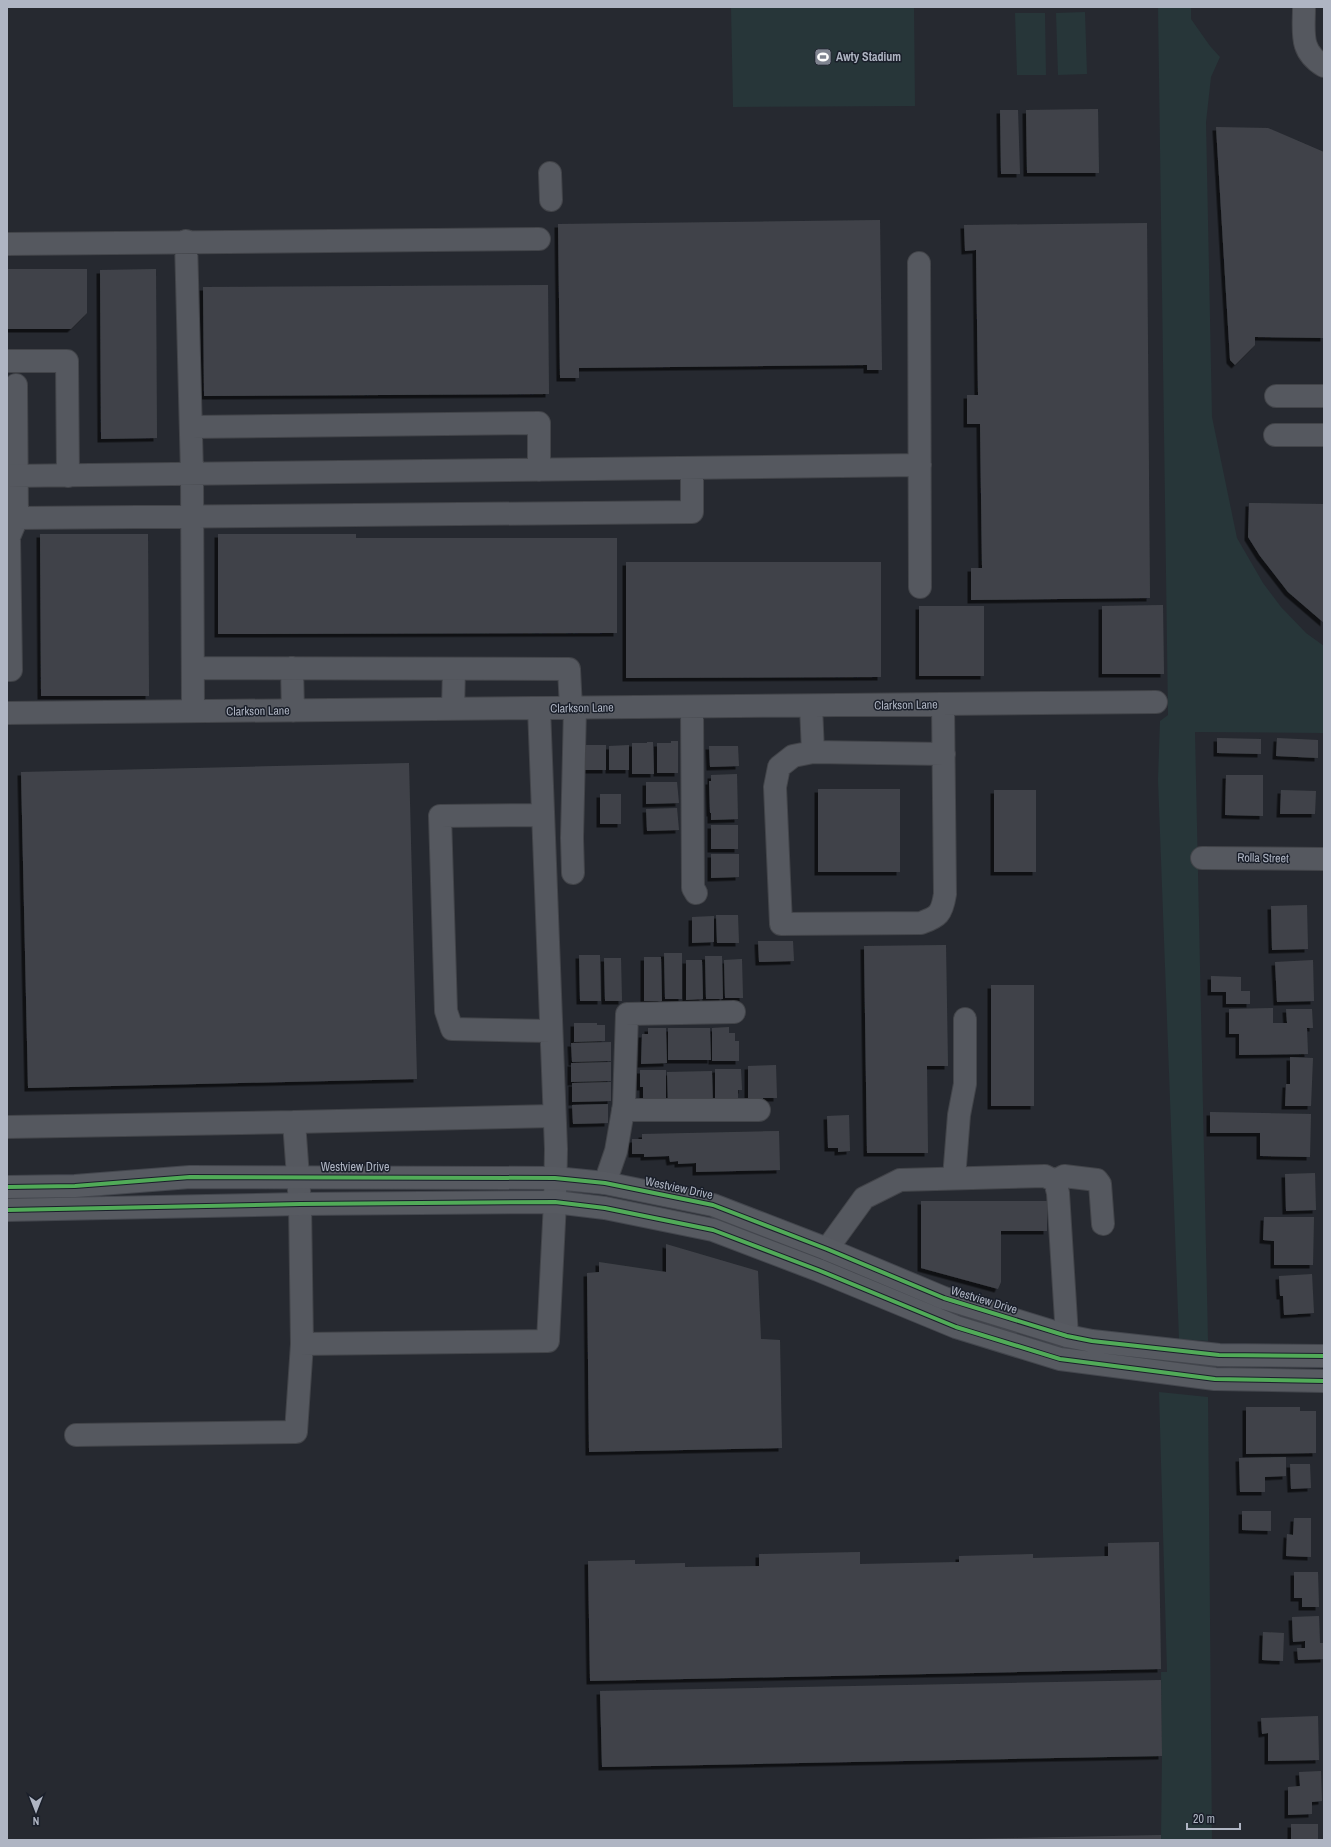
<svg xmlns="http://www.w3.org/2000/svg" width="1331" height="1847" font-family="'Archivo Narrow',sans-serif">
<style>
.green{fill:#273639}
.building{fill:#404349;filter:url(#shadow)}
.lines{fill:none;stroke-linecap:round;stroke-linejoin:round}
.minor-casing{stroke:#424449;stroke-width:24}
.major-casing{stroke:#43464d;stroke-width:24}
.minor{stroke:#55585f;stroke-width:22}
.major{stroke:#575a61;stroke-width:22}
.cycleway-casing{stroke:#1a1f2a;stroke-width:6}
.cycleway{stroke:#51ab58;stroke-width:4}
.labels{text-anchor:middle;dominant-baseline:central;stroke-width:3;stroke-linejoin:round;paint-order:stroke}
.poi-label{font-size:12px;font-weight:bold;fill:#afb5c3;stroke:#1a1f2a;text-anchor:start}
.street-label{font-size:12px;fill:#afb5c3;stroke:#1a1f2a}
</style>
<defs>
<filter id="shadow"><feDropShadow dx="-3.5" dy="3.5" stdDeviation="0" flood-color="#0009"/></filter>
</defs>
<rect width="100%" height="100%" fill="#262930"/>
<path class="green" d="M731,7H914L915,106L733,107Z
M1158,7H1191V19L1210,46L1220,57L1211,77L1206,122L1212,417L1237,538L1263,583L1281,607L1306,633L1324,646V733L1195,732L1208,1341L1179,1339L1158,780L1160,721L1168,715Z
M1085,12L1087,74L1058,75L1056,13Z
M1015,13H1045L1046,75H1017Z
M1159,1392L1208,1397L1212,1840H1161L1162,1756L1161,1672H1167Z"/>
<path class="building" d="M1098,109L1099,173H1027L1026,110Z
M1000,110H1018L1020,174H1001Z
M1216,127L1268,128L1324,152V338L1255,337V345L1235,365L1230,360Z
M880,220L882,370H867V365L579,368V378H560L558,224Z
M1147,223L1150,598L971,600V568H982L980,424H967V395H978L976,250L965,251L964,225Z
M7,269H87V313L71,329H7Z
M156,269L157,438L101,439L100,270Z
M548,285L549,394L204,396L203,287Z
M1249,503L1324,504V623L1288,592L1260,556L1248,537Z
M40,534H148L149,696H41Z
M218,534H356V538H617V633L218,634Z
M626,562H881V677L626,678Z
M1163,605L1164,674H1102V606Z
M919,606H984V676H919Z
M1217,738L1261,739V754L1217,753Z
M1277,738L1318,740V758L1276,756Z
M671,741H678V773H657V743H671Z
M647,742H653L654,774H632V743H647Z
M584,745H606V770H584Z
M629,745V770H609V746Z
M709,746H738L739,766L710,767Z
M409,763L417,1079L28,1088L21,772Z
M737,774L738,819L711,820V813H710L709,781H711V775Z
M1226,775H1263V816L1225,815Z
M646,782H677L679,803L646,804Z
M818,789H900V872H818Z
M994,790H1036V872H994Z
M1281,790L1316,791L1315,814H1280Z
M600,794H621V824H600Z
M677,808L679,830L647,831L646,809Z
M711,825H738V849H711Z
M711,854H739V877L711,878Z
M1307,905L1308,949L1272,950L1271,906Z
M716,915H738L739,943H717Z
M714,916V942L692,943V917Z
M758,941H793L794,961L759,962Z
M946,945L948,1066H927L928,1153H867L864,946Z
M664,953H682V999H665Z
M579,955H600L601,1001H580Z
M705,956H722L723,999H706Z
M644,957H661L662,1001H644Z
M604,958H621L622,1001H605Z
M742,959L743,998H725L724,960Z
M686,960H702L703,999L686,1000Z
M1313,960L1314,1001L1277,1002L1275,962Z
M1211,976L1241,977V991H1250V1004H1226V992H1211Z
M991,985H1034V1106H991Z
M1273,1008V1023H1287L1286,1009H1312L1313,1028H1307L1308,1054L1239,1055V1034H1229V1009Z
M574,1023H597V1025H605V1041L574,1042Z
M729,1027V1033H735V1041H739V1061H712V1028Z
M648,1028H666L667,1063L641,1064L642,1034H648Z
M668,1028H710L711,1060H668Z
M611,1042V1061L572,1062L571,1043Z
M1290,1057L1313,1058L1311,1106H1285L1286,1084H1290Z
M611,1062V1081L571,1082V1063Z
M776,1065L777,1098H763V1103H748V1066Z
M715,1069H741L742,1090H738V1098H732L733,1103L715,1104Z
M640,1070H666V1105L643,1100V1087H640Z
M712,1071L713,1104L668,1105L667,1072Z
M611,1082V1101L572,1102V1083Z
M608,1104V1123L573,1124L572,1105Z
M1210,1112L1311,1114L1310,1157L1260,1156V1133H1210Z
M849,1115L850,1151L838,1152V1148H828L827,1116Z
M779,1131L780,1170L696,1172V1163L678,1164V1161L670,1162L669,1156L644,1157V1154H632V1139H642V1134Z
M1315,1173L1316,1210L1286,1211L1285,1174Z
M921,1201H1047V1231H1001V1282L998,1289L921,1268Z
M1264,1217H1314L1313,1265H1274V1241L1263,1240Z
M666,1244L758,1271L761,1339L780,1340L782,1448L589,1452L587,1273L599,1272V1262L666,1272Z
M1312,1274L1314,1313L1284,1315L1283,1296H1280L1279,1276Z
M1246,1407H1300V1411H1316V1453L1246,1454Z
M1286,1457V1476L1265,1477V1492H1240L1239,1458Z
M1290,1464H1310L1311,1488L1291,1489Z
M1242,1511H1271V1531L1242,1530Z
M1294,1518H1311V1557L1286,1556L1287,1534L1293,1535Z
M1159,1542L1161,1669L590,1681L588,1561L635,1560V1564L685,1563V1567L759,1566V1554L860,1552V1564L959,1562V1556L1033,1554V1558L1108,1556V1543Z
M1294,1572H1318L1319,1607H1302V1598H1294Z
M1319,1616L1320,1643H1324V1659L1298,1660L1297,1648H1305V1641L1293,1642L1292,1617Z
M1263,1632L1284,1633L1283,1661L1262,1660Z
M1161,1680L1162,1756L602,1767L600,1691Z
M1318,1716L1319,1760L1268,1761V1733L1262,1734L1261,1718Z
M1321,1771L1322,1801L1312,1802V1814L1288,1815V1787L1300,1786L1299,1772Z
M1291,1824H1318V1840H1291Z
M1161,1835V1840H968V1839Z"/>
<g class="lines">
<defs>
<path id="minor" d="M1304,7C1304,33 1299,51 1324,66
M550,173L551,200
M186,241L192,474L193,711
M7,244L539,239
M919,263L920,587
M7,361H67L68,476
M1276,396H1324
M191,427L539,423V470
M1275,435H1324
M7,476L920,465
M17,518L692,512V468
M193,668L569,669L571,708
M292,668L293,711
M7,670H11L9,537L17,518L16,385
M943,704L945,894C942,914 938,917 921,923L781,924L775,787L779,767L793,756L813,752L944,754
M811,706L813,752
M692,707L693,888L696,893
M539,708L556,1149L555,1202L548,1341L302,1344L300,1204L294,1122L553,1116
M453,709L454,669
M7,713L1156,702
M543,815L440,816L446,1011L452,1029L550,1031
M1202,858L1324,859
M573,873L572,838L575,708
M623,1110H759
M7,1127L294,1122
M954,1178L959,1115L965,1084V1019
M1055,1181L1064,1176L1097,1180L1100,1184L1103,1224
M605,1183L616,1151L624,1105L627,1014L734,1012
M827,1249L864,1198L900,1180L1045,1176L1055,1181L1058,1193L1067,1336
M76,1435L296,1432L302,1344"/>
<path id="major" d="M7,1187L75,1186L190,1177L555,1178L605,1183L713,1205L827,1249L944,1298L1067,1336L1092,1341L1219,1355L1324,1356
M7,1210L300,1204L555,1202L605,1208L713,1230L818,1270L956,1327L1060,1359L1215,1379L1324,1381"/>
</defs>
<use href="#minor" class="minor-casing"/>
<use href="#major" class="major-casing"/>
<use href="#minor" class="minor"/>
<use href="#major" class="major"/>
<defs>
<path id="cycleway" d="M7,1187L75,1186L190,1177L555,1178L605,1183L713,1205L827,1249L944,1298L1067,1336L1092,1341L1219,1355L1324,1356
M7,1210L300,1204L555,1202L605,1208L713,1230L818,1270L956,1327L1060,1359L1215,1379L1324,1381"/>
</defs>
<use href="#cycleway" class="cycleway-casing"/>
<use href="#cycleway" class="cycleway"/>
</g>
<defs>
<symbol id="stadium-square" viewBox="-11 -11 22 22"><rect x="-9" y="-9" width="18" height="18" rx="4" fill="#7f8490" stroke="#1a1f2a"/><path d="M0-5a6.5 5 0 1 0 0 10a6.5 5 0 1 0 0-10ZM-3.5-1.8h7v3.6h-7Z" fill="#fff"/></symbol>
</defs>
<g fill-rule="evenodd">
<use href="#stadium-square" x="813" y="47" width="20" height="20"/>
</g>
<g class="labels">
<g class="poi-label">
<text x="836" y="57">Awty Stadium</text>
</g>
<g class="street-label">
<text transform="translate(906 705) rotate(-1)">Clarkson Lane</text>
<text transform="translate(582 708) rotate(-1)">Clarkson Lane</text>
<text transform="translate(258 711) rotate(-1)">Clarkson Lane</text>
<text transform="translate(1263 858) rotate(1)">Rolla Street</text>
<text x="355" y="1167">Westview Drive</text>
<text transform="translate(679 1188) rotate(12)">Westview Drive</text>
<text transform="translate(984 1300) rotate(17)">Westview Drive</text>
</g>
</g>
<rect width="1331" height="1847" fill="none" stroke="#afb5c3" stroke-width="16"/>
<g transform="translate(36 1811) rotate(180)" stroke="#1a1f2a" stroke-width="3" paint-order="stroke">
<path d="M0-3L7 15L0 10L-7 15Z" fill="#afb5c3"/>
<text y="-6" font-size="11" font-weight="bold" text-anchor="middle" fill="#afb5c3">N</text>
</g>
<path d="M1187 1823v6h53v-6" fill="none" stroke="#afb5c3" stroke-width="2"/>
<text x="1193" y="1823" font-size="12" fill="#afb5c3" stroke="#1a1f2a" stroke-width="3" paint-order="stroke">20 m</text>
</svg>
